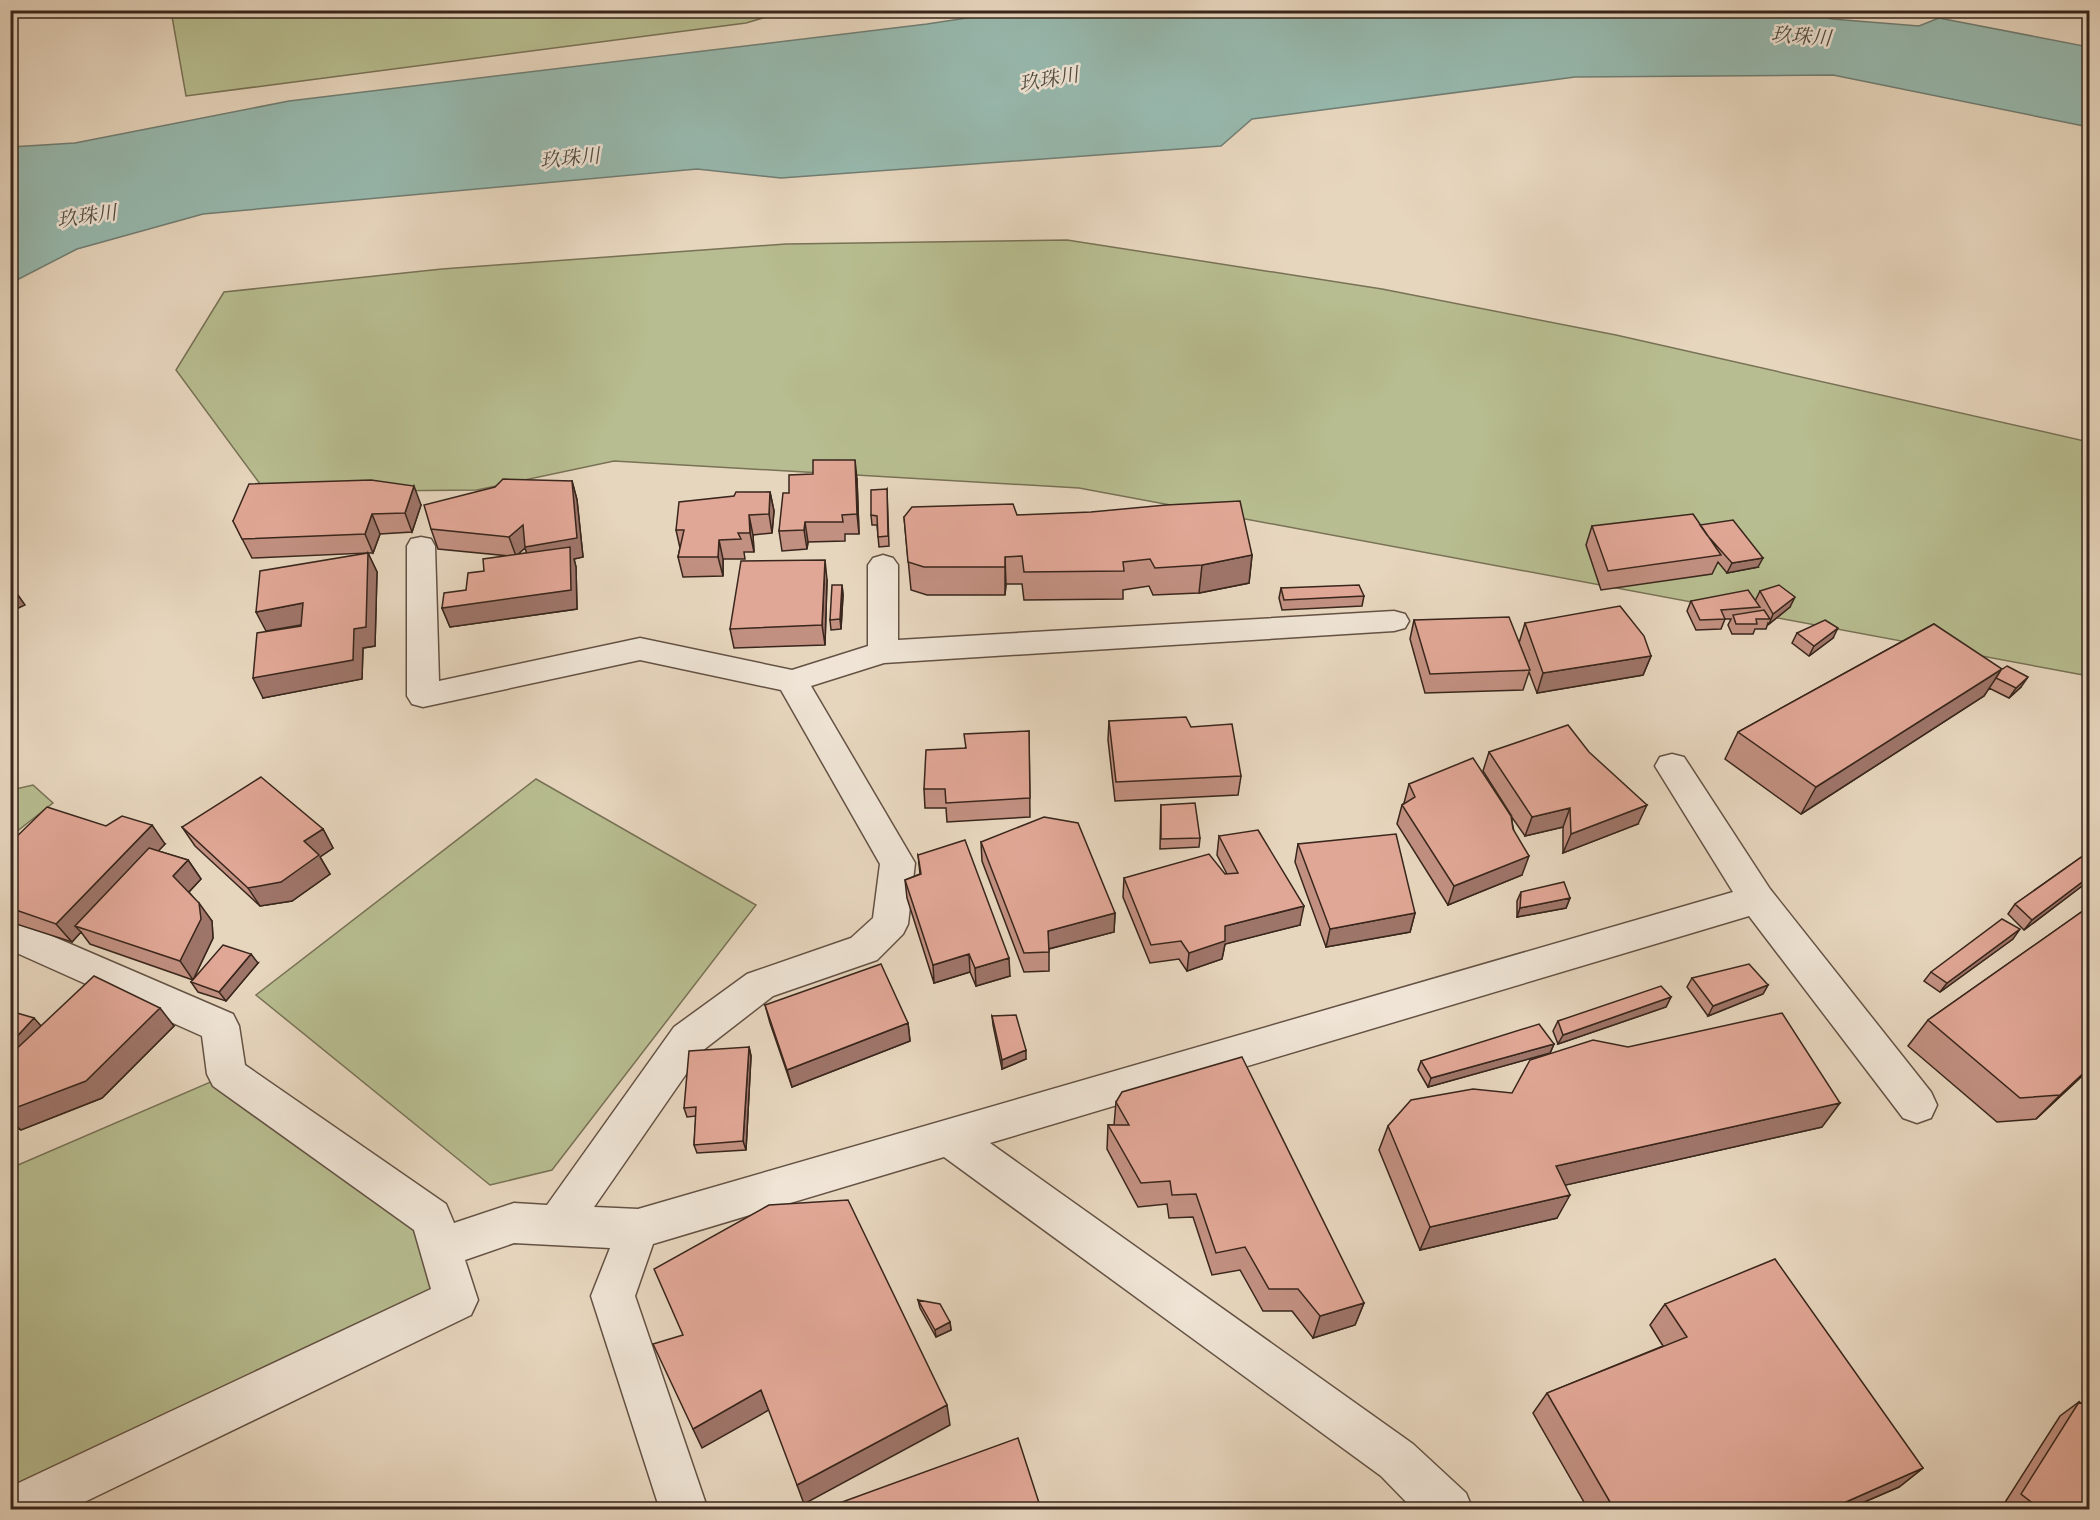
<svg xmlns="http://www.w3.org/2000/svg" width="2100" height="1520" font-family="Vollkorn,'Noto Serif JP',serif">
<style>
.green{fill:#b7bd90;stroke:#787256;stroke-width:1.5}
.water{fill:#97b9ae;stroke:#717e74;stroke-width:1.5}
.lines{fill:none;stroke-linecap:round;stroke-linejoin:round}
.minor-casing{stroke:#645244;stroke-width:3}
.minor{fill:#efe4d5;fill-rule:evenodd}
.wall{fill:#c29081;stroke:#39261c;stroke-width:1.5;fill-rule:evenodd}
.shaded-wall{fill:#9e7569;stroke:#39261c;stroke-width:1.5}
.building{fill:#e1a796;stroke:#39261c;stroke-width:1.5}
.labels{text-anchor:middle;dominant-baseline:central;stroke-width:5;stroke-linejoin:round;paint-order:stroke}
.far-water-label{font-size:20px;font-style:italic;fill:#504b40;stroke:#efe4d5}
</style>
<rect width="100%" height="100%" fill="#e7d6be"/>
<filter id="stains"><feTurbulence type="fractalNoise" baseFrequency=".00333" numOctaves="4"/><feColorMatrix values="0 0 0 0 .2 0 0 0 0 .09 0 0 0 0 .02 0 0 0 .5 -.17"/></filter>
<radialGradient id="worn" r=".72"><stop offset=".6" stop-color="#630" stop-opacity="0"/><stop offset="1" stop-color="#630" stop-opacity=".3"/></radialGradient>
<path class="green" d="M171,11V10L786,11L746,23L186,96Z
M1067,240L1382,289L1616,335L2089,442V676L1079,488L614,461L477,490L266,492L176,370L224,292L442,269L786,244Z
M536,779L756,905L552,1170L490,1185L256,995Z
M33,785L53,803L11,836V790Z
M215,1080L411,1219L439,1285L11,1493V1168Z"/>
<path class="water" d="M1801,11L1832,19L1919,26L1939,18L2089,47V127L1833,75L1575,77L1252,119L1221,146L781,178L697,169L203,214L77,249L11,283V147L75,143L289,101L927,24L1020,10Z"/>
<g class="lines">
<defs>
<path id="minor" d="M421,537L431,539L435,546L439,681L640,638L792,670L868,646V565L873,558L883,555L893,558L898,565V640L1394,611L1405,614L1409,621L1405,628L1394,631L884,663L811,686L915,863L908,924L903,934L877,960L773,996L702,1051L594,1207L638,1209L1733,892L1655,766L1660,757L1672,754L1684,757L1770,889L1931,1092L1937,1105L1931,1118L1917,1123L1903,1118L1749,916L990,1143L1413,1444L1466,1493L1473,1510H1414L1381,1476L944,1157L653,1244L635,1296L708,1510H660L591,1296L610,1248L514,1243L465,1260L478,1300L471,1315L68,1510H10V1487L431,1289L414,1230L213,1086L207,1074L202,1036L10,950V918L233,1014L239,1026L245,1065L446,1204L454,1223L514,1203L547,1205L674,1027L747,974L851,938L873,918L880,864L781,690L640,660L423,707L412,704L407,696V546L411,539Z"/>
</defs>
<use href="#minor" class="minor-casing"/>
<use href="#minor" class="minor"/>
</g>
<path class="wall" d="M857,479L859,534H845V541L808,542L807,549L782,551L779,531L789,493Z
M572,481L577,500L583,557L574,559L576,567L577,609L450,627L442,608L466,590L484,571L509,556L438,549L431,529ZM525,548L527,553L518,554Z
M887,489L889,546L879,547L877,525H872L871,515Z
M770,492L774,511L772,533L753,535L754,552H744L745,559H723V576L683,577L678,557L680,548L676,530L734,496Z
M421,505L412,532L380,534L373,553H368L377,572L375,646L363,648L362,679L263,698L301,625L266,631L366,553L252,558L233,521Z
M1017,515L1252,555L1249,583L1199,593L1153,595L1149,586L1123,590V599L1024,600L1022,584H1006L1005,595H927L911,590L904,517Z
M1700,525L1758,567L1727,573L1718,562L1712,574L1601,590L1586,545L1592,526Z
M827,580L825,645L734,648L730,629Z
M842,585L843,595L841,629L831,630L830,620Z
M1281,588L1364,596L1362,606L1282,610L1279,598Z
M1760,591L1790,607L1769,624L1768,623L1766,629H1755L1753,634H1732L1728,625L1731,619H1725L1721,629L1696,630L1687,611L1691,601H1755Z
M1414,620L1519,643L1525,623L1651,656L1643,675L1537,693L1529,672L1523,690L1425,693L1410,639Z
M1934,624L2021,687L2009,698L1989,688L1984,696L1801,814L1725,759L1738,732Z
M1797,633L1833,638L1809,656L1792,643Z
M1109,721L1241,776L1238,795L1115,801L1108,740Z
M1029,731L1030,817L947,822L946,808H925L924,789L965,748Z
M1489,752L1638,824L1563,853V827L1525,836L1511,816L1522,875L1448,905L1397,824L1402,805L1404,803L1409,784L1511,815L1483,771Z
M1161,805L1200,838L1199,847L1160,849Z
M182,827L323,829L333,848L320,857L330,874L292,901L260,906L195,846Z
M1219,836L1300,925L1225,944L1222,959L1187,971L1179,959L1150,963L1123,897L1124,878L1227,874L1217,855Z
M981,842L1115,913L1114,932L1049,949V971L1024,972L982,861Z
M10,843L165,844L158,851L188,860L201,879L189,892L212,921L213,938L193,980L90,944L81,932L72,942L10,922Z
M1298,844L1415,913L1410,932L1326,947L1295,862Z
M2090,851V880L2024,930L2008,914L2015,904Z
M918,855L1010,976L976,986L970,972L934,983L907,898L905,880L920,874Z
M1521,892L1570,898L1566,908L1517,917V901Z
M2090,906V1068L2036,1119L1997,1122L1908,1046L1928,1020Z
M2013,939L1940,992L1924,981L1931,972Z
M258,963L226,1001L198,992L191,982Z
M1692,978L1768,985L1763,994L1708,1016L1687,987Z
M1671,997L1666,1007L1558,1044L1553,1031L1558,1021Z
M765,1005L908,1023L910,1041L792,1087L770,1023Z
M10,1011L41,1026H174L102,1098L21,1130L10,1125Z
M992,1016L1026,1059L1002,1069L993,1025Z
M1554,1044L1550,1053L1428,1087L1418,1070L1421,1061Z
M749,1047L751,1056L746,1150L697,1153L694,1145L696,1116L687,1117L684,1108Z
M1116,1102L1364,1303L1355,1325L1313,1338L1292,1311H1263L1240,1270L1212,1275L1193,1217L1169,1218L1167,1204L1138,1207L1107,1149L1108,1125H1114Z
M1388,1126L1822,1127L1565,1185L1557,1218L1420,1250L1379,1150Z
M918,1300L950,1322L951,1330L936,1337L920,1308Z
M1665,1304L1923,1468L1899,1487L1848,1509H1588L1533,1413L1547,1393L1663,1346L1650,1325Z
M2079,1402L2090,1509H2005L2002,1507L2060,1416Z"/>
<path class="shaded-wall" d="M855,460L857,479L859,534L857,514Z
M572,481L577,500L583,557L574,559L576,567L577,609L450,627L442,608L531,566L525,548L516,556L509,537Z
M414,486L421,505L412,532L405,513Z
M770,492L774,511L772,533L769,514Z
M372,514L380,534L373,553L365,534Z
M749,515L753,535L754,552L750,533Z
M805,522L808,542L807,549L804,530Z
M719,540L723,559V576L718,557Z
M368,553L377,572L375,646L363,648L362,679L263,698L253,678L354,629Z
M1252,555L1249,583L1199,593L1202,565Z
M1005,557L1006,584L1005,595Z
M1763,558L1758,567L1727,573L1732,563Z
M825,560L827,580L825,645L822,625Z
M842,585L843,595L841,629L840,619Z
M18,595L25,605L10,612V599Z
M1795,597L1790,607L1769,624L1773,614Z
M303,603L312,623L266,631L256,612Z
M1838,628L1833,638L1809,656L1814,646Z
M1651,656L1643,675L1537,693L1543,673Z
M2002,669L1984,696L1801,814L1816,787Z
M2028,677L2021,687L2009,698L2016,688Z
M1647,805L1638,824L1563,853L1571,834Z
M1570,808L1563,827L1525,836L1532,817Z
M152,825L165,844L84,929L75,926L81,932L72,942L56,924Z
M323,829L333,848L320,857L330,874L292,901L260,906L248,888L304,841Z
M1529,856L1522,875L1448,905L1454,886Z
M188,860L201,879L186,895L173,876Z
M2090,876V880L2024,930L2032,920Z
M1570,898L1566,908L1517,917L1520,908Z
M199,903L212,921L213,938L193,980L180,961Z
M1304,906L1300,925L1225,944L1222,959L1187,971L1189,953L1225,926Z
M1115,913L1114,932L1048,949V931Z
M1415,913L1410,932L1326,947L1330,929Z
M2020,929L2013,939L1940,992L1947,983Z
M251,954L258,963L226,1001L219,992Z
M969,954L970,972L934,983L933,965Z
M1009,958L1010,976L976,986L975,968Z
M1768,985L1763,994L1708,1016L1713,1006Z
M1671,997L1666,1007L1558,1044L1563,1035Z
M160,1008L174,1026L102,1098L21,1130L10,1120V1110Z
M34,1018L50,1036L10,1080V1044Z
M908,1023L910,1041L792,1087L787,1070Z
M1554,1044L1550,1053L1428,1087L1431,1078Z
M749,1047L751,1056L746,1150L743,1141Z
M1026,1050V1059L1002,1069V1060Z
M2090,1067V1068L2078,1080L2036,1119L2060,1095Z
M1840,1103L1822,1127L1544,1190L1556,1166Z
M1570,1195L1557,1218L1420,1250L1430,1227Z
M1364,1303L1355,1325L1313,1338L1320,1316Z
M950,1322L951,1330L936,1337L935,1330Z
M761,1390L769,1410L702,1448L693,1429Z
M947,1405L950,1425L804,1504L797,1485Z
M1923,1468L1899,1487L1848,1509H1830Z"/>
<path class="building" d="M813,460H855L857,514L842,515L843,522H805L804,530L779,531L783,493H789V475L813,474Z
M503,479L572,481L577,538L525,547L523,525L509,537L431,529L424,505L495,487Z
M371,480L414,486L405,513L372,514L365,534L242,539L233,521L249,484Z
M887,489L888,536L878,537L877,516L871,515V490Z
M736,492H770L769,514L749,515L750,533H738L741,539L719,540L718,557H678L684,530H676L679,502L734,496Z
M1240,501L1252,555L1202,565L1155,568L1150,559L1123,562L1124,571L1024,572L1022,556L1005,557V567H924L908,562L904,517L912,507L1013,504L1017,515L1091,512L1166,505Z
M1693,514L1721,555L1608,571L1592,526Z
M1733,520L1763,558L1732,563L1707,535L1700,525Z
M570,547L571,590L442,608L444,593L466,590L468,573L484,571L483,559Z
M368,553L366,627L354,629L353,660L253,678L257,633L301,626L303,603L256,612L260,571Z
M825,560L822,625L730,629L741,561Z
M832,585H842L840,619L830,620Z
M1359,585L1364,596L1284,600L1281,588Z
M1779,585L1795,597L1773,614L1760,591Z
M10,586L18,595L10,599Z
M1748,590L1760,607L1721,610L1725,619L1700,620L1691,601Z
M1620,606L1644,636L1651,656L1543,673L1525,623Z
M1764,610L1770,619H1756L1757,624H1736L1733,615Z
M1509,617L1530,670L1430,674L1414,620Z
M1825,620L1838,628L1814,646L1797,633Z
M1934,624L2002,669L1816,787L1738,732Z
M2007,666L2028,677L2016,688L1996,678L2001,670Z
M1186,717L1191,727L1232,724L1241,776L1116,782L1109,721Z
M1568,725L1589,752L1647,805L1571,834L1570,808L1532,817L1489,752Z
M1029,731L1030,798L946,803L945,789H924L926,750L966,748L964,734Z
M1473,758L1511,816L1513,829L1529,856L1454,886L1402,805L1415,797L1409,784Z
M261,777L323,829L304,841L319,855L281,882L248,888L182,827Z
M1195,803L1200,838L1161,839V805Z
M47,807L106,826L122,816L152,825L56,924L10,908V843Z
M1044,817L1078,823L1115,913L1048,931L1049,952L1024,953L981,842Z
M1258,830L1304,906L1225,926V941L1189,953L1181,941L1151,945L1124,878L1209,854L1225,874L1238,873L1219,836Z
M1396,834L1415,913L1330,929L1298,844Z
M965,840L1009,958L975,968L969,954L933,965L905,880L921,874L918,855Z
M149,848L188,860L173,876L199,903L201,919L180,961L75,926Z
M2090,851V876L2032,920L2015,904Z
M1564,882L1570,898L1520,908L1521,892Z
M2090,906V1067L2060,1095L2020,1098L1928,1020Z
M2002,919L2020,929L1947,983L1931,972Z
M223,945L251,954L219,992L191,982Z
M881,964L908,1023L787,1070L765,1005Z
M1749,964L1768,985L1713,1006L1692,978Z
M94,976L160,1008L86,1081L10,1110V1055Z
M1661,986L1671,997L1563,1035L1558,1021Z
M10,1011L34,1018L10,1044Z
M1782,1013L1840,1103L1556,1166L1570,1195L1430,1227L1388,1126L1411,1100L1473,1089L1512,1093L1530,1060L1593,1040L1628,1047Z
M1016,1015L1026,1050L1002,1060L992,1016Z
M1539,1024L1554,1044L1431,1078L1421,1061Z
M749,1047L743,1141L694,1145L696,1107L684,1108L689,1051Z
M1242,1057L1364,1303L1320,1316L1298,1289H1269L1245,1247L1216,1253L1196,1194L1172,1195L1170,1181L1141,1183L1108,1125H1129L1116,1102L1122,1092Z
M848,1200L947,1405L797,1485L761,1390L693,1429L653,1344L683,1335L654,1269L769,1205Z
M1775,1259L1923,1468L1830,1509H1614L1547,1393L1687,1337L1665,1304Z
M918,1300L940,1304L950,1322L935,1330Z
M2079,1402L2090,1407V1509H2040L2021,1494Z
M1018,1438L1041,1509H823Z"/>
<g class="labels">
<g class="far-water-label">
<text transform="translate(1801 38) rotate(4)">玖珠川</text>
<text transform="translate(1049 81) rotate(-10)">玖珠川</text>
<text transform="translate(570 160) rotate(-6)">玖珠川</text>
<text transform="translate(87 218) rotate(-8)">玖珠川</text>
</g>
</g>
<rect width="2100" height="1520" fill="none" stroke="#e7d6be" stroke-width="36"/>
<rect x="12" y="12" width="2076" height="1496" fill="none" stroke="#39261c" stroke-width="3"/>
<rect x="18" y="18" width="2064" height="1484" fill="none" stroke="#39261c" stroke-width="1.5"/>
<rect width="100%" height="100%" filter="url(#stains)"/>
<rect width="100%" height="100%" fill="url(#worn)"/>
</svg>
